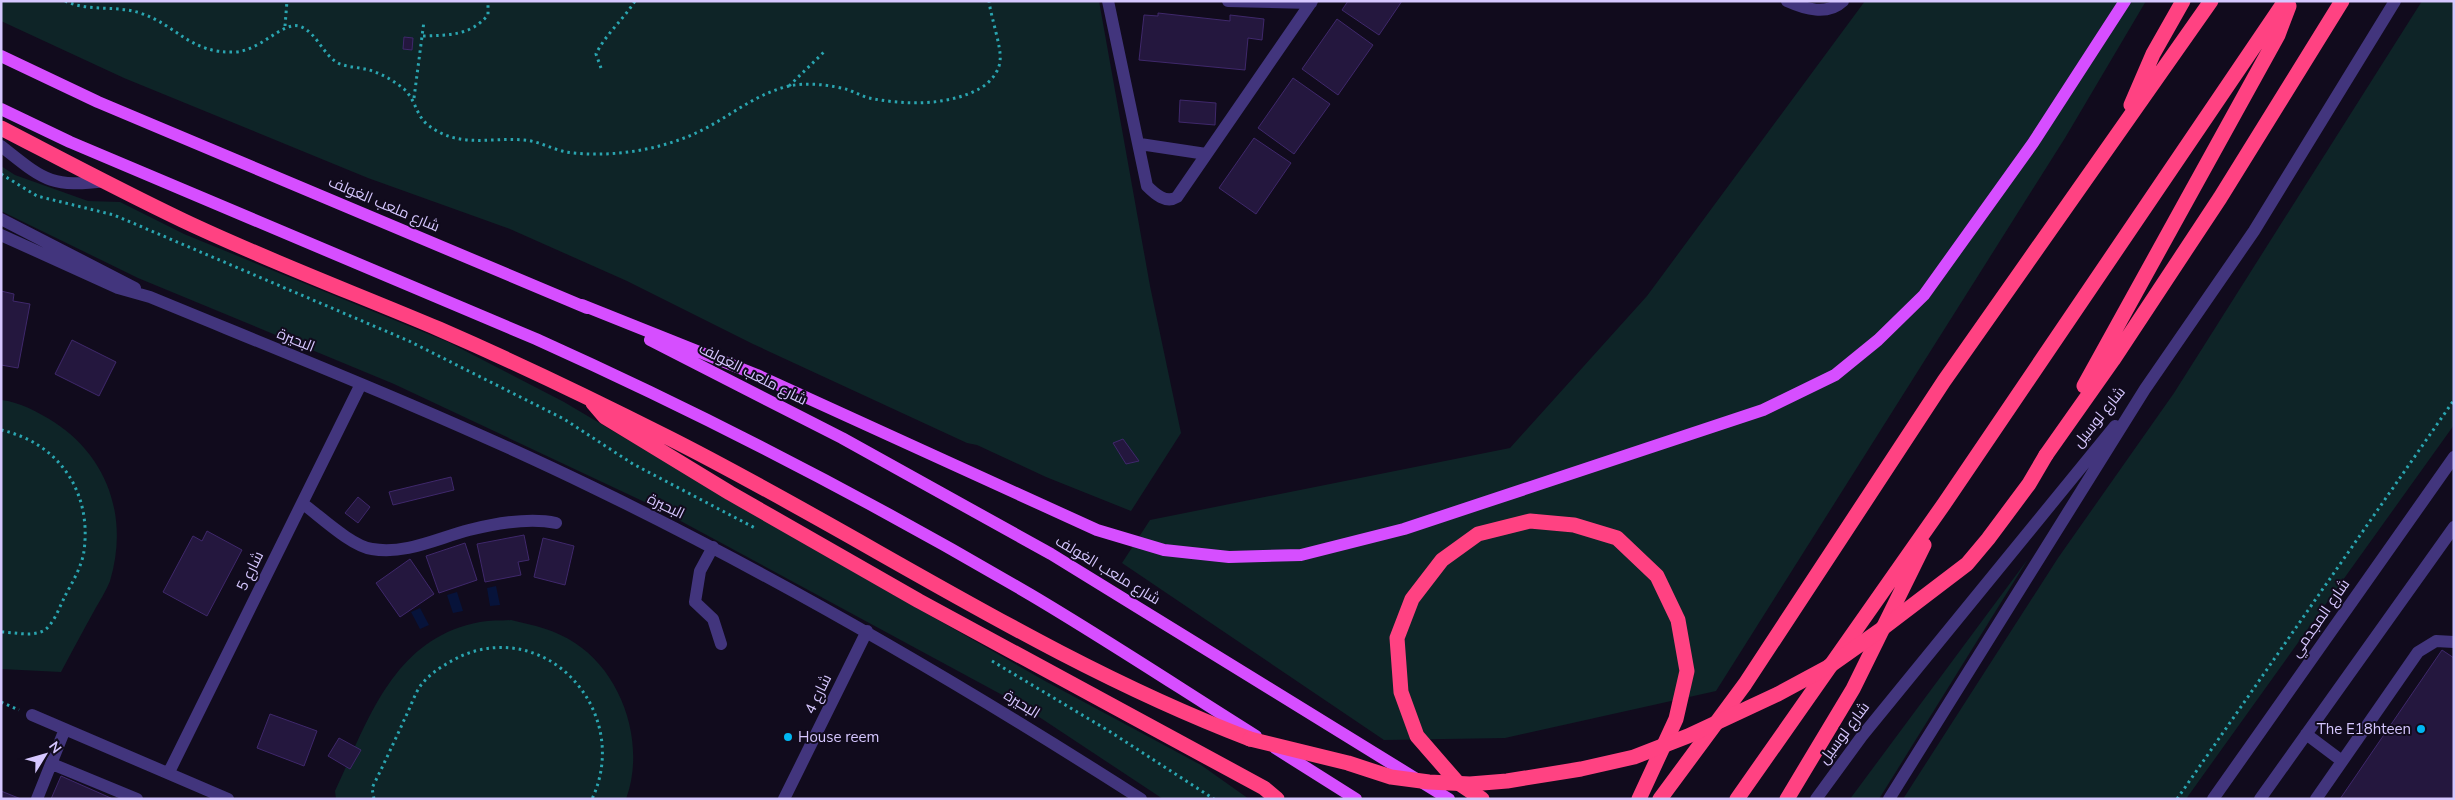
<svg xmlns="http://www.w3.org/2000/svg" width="2455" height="800" font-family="'Nunito Sans',Cairo,sans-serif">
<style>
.green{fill:#0e2427}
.water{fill:#07133a}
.building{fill:#24173e;stroke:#3f286b}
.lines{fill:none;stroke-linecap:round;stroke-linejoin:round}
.path{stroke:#2aa5b0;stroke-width:3;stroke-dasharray:2.5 4;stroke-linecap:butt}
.minor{stroke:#42357d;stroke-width:12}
.major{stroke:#d64eff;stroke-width:12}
.highway{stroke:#ff4282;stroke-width:15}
.highway-bridge{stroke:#ff4282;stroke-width:15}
.poi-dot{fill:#00b7f2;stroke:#110b1d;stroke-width:2}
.labels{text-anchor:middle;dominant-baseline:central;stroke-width:4;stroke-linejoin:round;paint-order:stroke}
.street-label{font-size:15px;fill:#d6c7ff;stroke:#110b1d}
.poi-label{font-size:15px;fill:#d6c7ff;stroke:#110b1d;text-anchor:end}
</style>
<rect width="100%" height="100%" fill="#110b1d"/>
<path class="green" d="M1,1H1099L1150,286L1181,433L1131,511L1046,477L977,445L967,443L753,344L627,281L510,229L368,178L124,78L1,21Z
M1865,1H2146L2065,138L1716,691L1505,738L1384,740L1122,563L1150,520L1510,448L1647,296Z
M2422,1H2454V425L2186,799H1903L2058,558L2174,393Z
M1,166L15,175L88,201L120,202L184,234L448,342L564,402L794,538L1045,681L1201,765L1249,799H1163L1021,705L651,505L394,384L138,278L1,211Z
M1,400C20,402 38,412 54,422C108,457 129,518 110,581C106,591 99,602 94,611C83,631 72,651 61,672L1,669Z
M2028,559L1879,799H1850Z
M511,620C533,625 556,630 575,643C623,674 646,745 626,799H336L335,791C368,721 393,638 480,622C490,620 501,621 511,620Z"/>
<path class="water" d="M496,586L500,605L490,606L487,588Z
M457,592L463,611L453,613L447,595Z
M420,608L429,625L420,629L411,612Z"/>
<path class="building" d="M1348,1H1402L1379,35L1342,10Z
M1158,13L1230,21V15L1264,19L1262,40L1248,38L1245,70L1139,60L1144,15L1158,16Z
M1337,19L1373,45L1338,95L1302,69Z
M404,37L413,38L412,50L403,49Z
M1293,78L1330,104L1294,154L1258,128Z
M1180,100L1216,103L1215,125L1179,122Z
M1254,138L1291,163L1256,214L1219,188Z
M1,291L14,294L13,301L30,304L18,368L1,365Z
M72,340L116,362L99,396L55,374Z
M1123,439L1139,461L1126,464L1113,443Z
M451,477L454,490L393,505L389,492Z
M358,497L370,507L358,523L345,513Z
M207,531L242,550L207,616L163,592L193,536L202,541Z
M524,535L529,560L518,562L521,575L485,582L477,544Z
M543,538L574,546L565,585L534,577Z
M465,543L477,580L439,593L426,556Z
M410,559L434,594L400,617L376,583Z
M2442,650L2454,658V799H2340Z
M270,714L317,731L304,766L257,748Z
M339,738L361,750L350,769L328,756Z
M61,776L113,799H51Z
M1,791L21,799H1Z"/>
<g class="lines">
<path class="path" d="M65,1C89,12 116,5 140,13C177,25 190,54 235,52C260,51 282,22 299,26C317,32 322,54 338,63C346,67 356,67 365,69C379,72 393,80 404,89C416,100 416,116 428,125C459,149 490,137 524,140C538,141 552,149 566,152C608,158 657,151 696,133C727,119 754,94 789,86C806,82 832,85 849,90C856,93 862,96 869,98C904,105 945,106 977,90C988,85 999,73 1000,61C1002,48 991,18 989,1
M285,26L287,1
M423,36C449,35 470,36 488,15V1
M601,68L596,54C605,35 623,20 635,1
M789,86L826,50
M414,98L424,21
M1,174L37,196L114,215L409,341L564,419L633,464L755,528
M1,430C59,443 92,492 84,551C82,566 72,583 65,596C60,606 53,626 43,631C30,637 14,632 1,632
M992,661L1109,731L1214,799
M1,702L19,710
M374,799L372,788C384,764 395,740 406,716C411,706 415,693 421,685C431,672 447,663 461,656C550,618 632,714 592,799
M2177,799L2454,400"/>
<path class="minor" d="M1108,1L1147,186C1155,194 1166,204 1177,197L1312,1
M1228,1L1311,3
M1787,1C1805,9 1827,16 1843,1
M1140,144L1206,154
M1,146C44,180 50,188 106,181
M1,219L135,288
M1,235L118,288L150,297C298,358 448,417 592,487C782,579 963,685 1141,799
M302,503C320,516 351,546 372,549C405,555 438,538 469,530C497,523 529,517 556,523
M713,547L700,571L695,602L713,619L721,644
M32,715L228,799
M2306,734L2342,761
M52,764L137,799
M169,772L361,384
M37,799L65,729
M784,799L867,631
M1816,799L1862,736L2115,426
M1889,799L2145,389L2254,231L2395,1
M2213,799L2454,457
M2260,799L2454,527
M2316,799L2418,652L2436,641L2454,642"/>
<path class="major" d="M1,56L98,102L587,308
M1,109L70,142L536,339C705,415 871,501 1031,595C1107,640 1181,689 1256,736
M582,305L757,375L1097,530L1164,550L1229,557L1301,555L1404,529L1763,410L1835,375L1878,340L1924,295L2033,143L2125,1
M650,340L842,438L1051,554L1449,799
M1275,748L1356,799"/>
<path class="highway" d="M2131,105L2153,54L2183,1
M1,128C61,159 121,191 182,220C266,260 354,293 439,329C517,363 592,399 667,437C862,535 1045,661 1250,739
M2084,386L2278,35L2289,6
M593,403L605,417L730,493L919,601L1264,788L1277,799
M2046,455L2113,360L2220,198L2342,1
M1482,799L1457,782L1417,736L1401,692L1397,638L1412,599L1442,560L1478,534L1530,521L1574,525L1617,538L1657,576L1678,620L1687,671L1676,719L1639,799
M1660,799L1745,684L1944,381L2211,1
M1737,799L1944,504L2285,1
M1787,799L1853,689L1924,545"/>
<path class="highway-bridge" d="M1250,739L1348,763L1391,777L1429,782L1470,784L1507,781L1581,769L1634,757L1688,736L1778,694L1828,667L1879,631L1967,564L1988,539L2029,484L2046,455"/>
</g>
<g class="poi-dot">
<circle cx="2421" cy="729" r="5"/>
<circle cx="788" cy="737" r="5"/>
</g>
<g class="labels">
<g class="street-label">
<text transform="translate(384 204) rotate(23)">شارع ملعب الغولف</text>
<text transform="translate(296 340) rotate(22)">البحيرة</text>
<text transform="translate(753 374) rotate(27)">شارع ملعب الغولف</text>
<text transform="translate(2099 417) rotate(-51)">شارع لوسيل</text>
<text transform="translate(666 506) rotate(26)">البحيرة</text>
<text transform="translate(1108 570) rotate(31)">شارع ملعب الغولف</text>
<text transform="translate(250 571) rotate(-64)">شارع 5</text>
<text transform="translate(2320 618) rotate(-55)">شارع المجدمي</text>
<text transform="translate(818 694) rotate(-64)">شارع 4</text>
<text transform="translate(1022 704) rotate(32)">البحيرة</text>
<text transform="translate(1844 733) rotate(-53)">شارع لوسيل</text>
</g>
<g class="poi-label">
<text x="2411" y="729">The E18hteen</text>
<text x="798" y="737" text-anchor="start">House reem</text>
</g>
</g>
<rect width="2455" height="800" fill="none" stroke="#d6c7ff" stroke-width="5"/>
<g transform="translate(45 755) rotate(53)" stroke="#110b1d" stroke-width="4" paint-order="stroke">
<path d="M0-4L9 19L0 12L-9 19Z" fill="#d6c7ff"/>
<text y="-8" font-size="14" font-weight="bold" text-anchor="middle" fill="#d6c7ff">N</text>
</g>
</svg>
